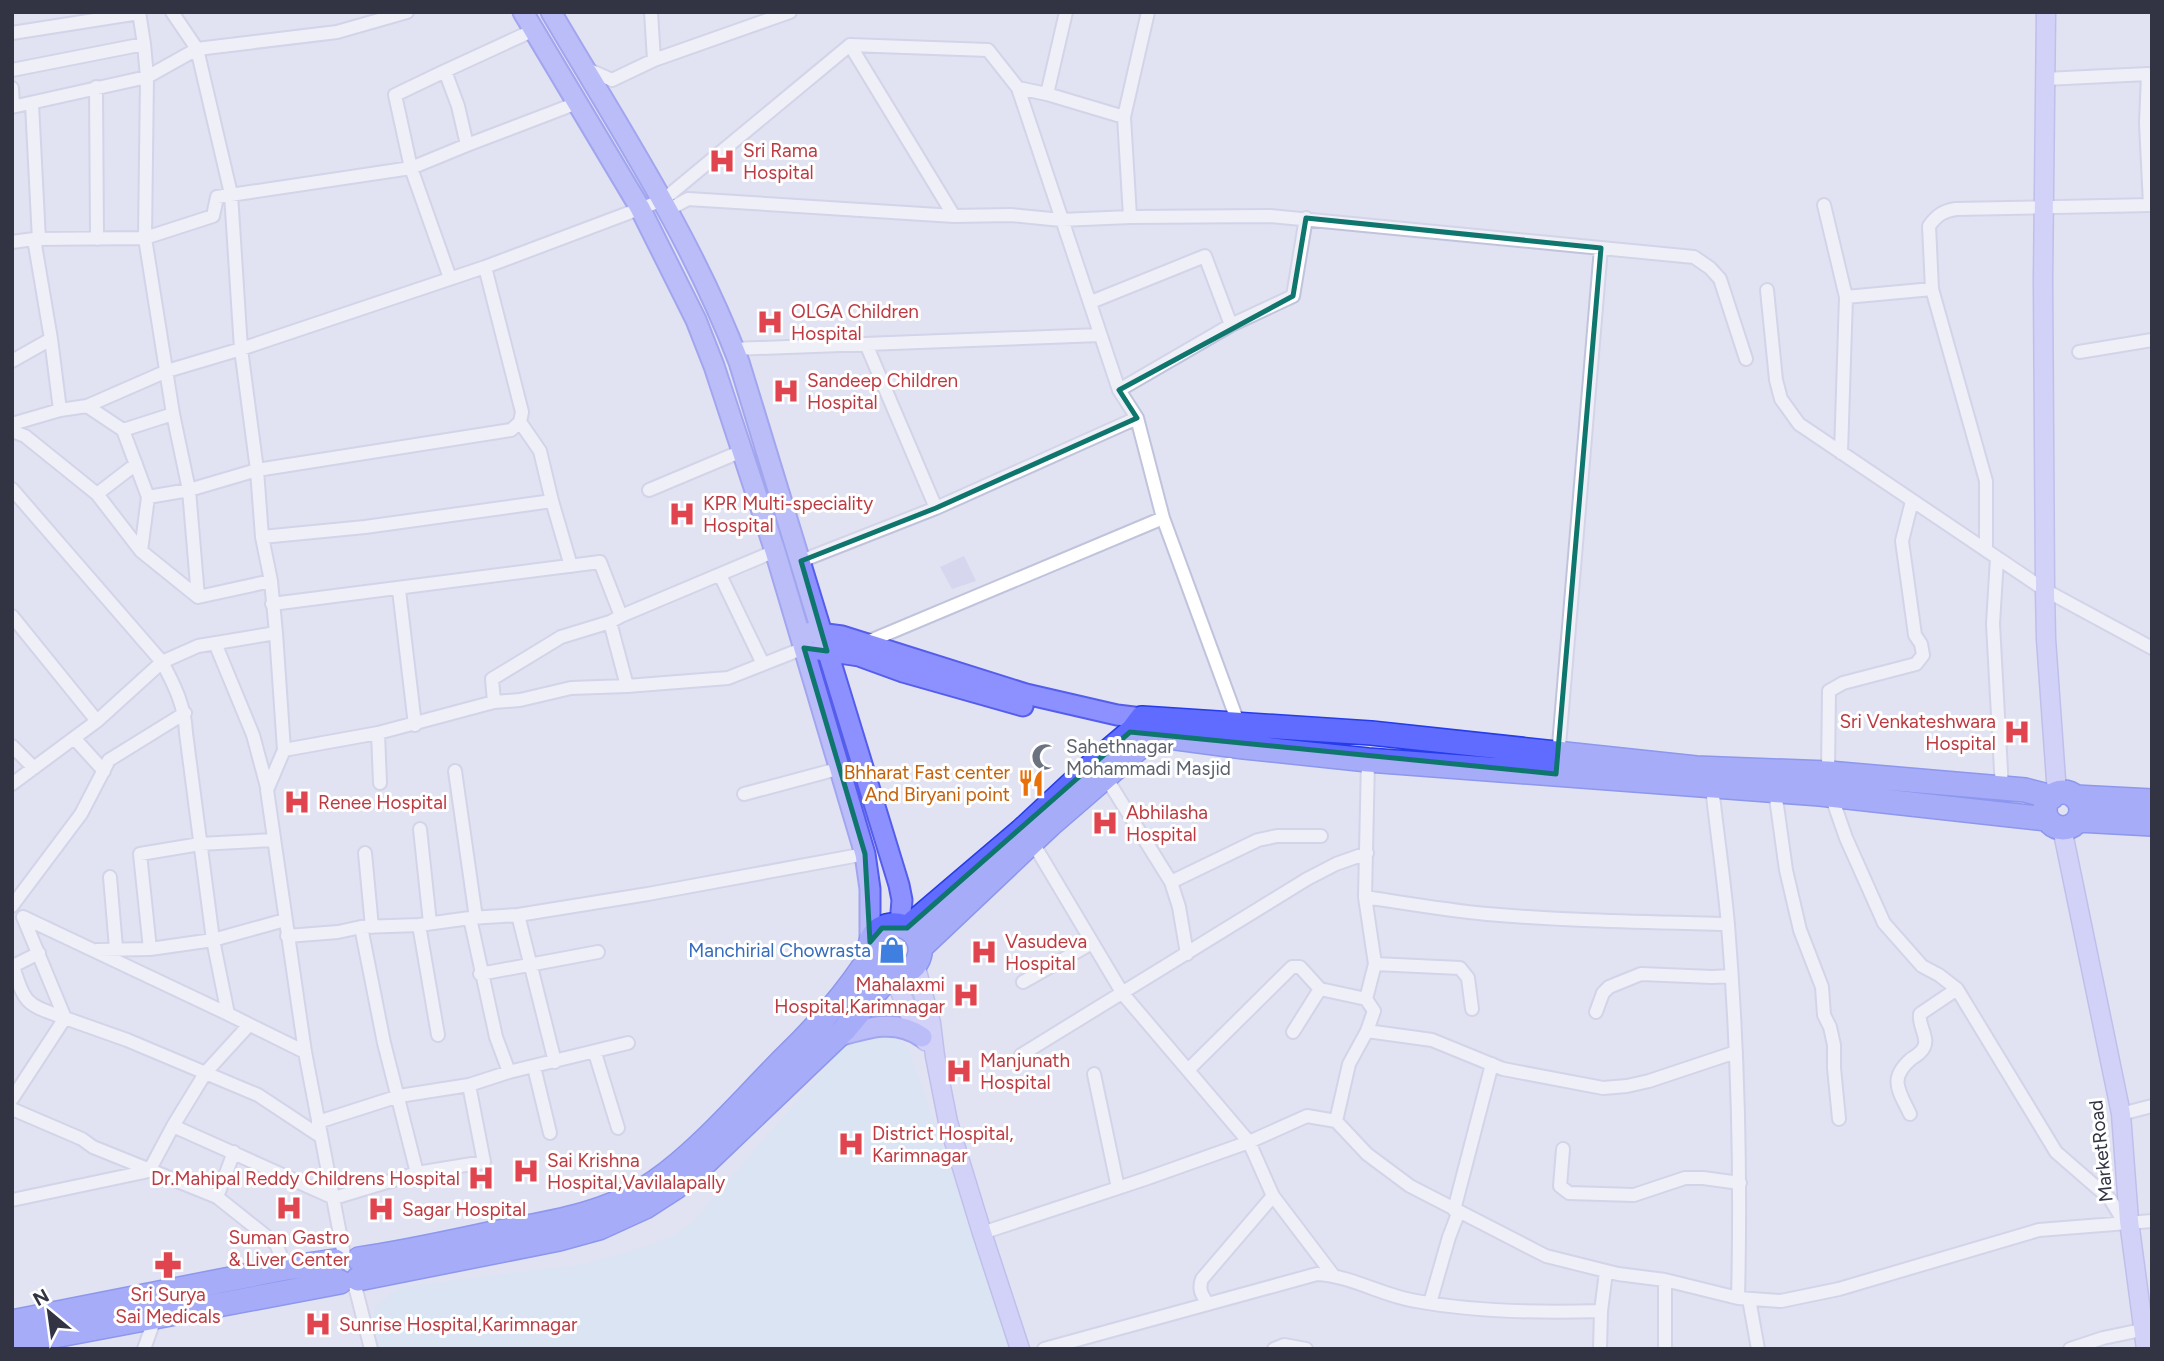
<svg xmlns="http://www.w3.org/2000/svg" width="2164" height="1361" font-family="Figtree,sans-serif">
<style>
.residential{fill:#d6d7ee}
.medical{fill:#d3e7f4}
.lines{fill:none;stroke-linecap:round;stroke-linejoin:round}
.street-casing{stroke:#c0c3dc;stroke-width:16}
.secondary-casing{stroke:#9595e2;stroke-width:21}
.primary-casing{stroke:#555dec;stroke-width:23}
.highway-casing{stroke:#253ce8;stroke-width:26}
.street{stroke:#fff;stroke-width:12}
.secondary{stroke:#bfbeff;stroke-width:18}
.primary{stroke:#8d91ff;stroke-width:19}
.highway{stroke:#5f6cff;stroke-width:23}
.marked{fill:none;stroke:#0f766e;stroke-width:5;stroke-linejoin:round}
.labels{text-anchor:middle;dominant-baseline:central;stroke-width:6;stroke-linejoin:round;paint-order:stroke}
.health-label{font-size:19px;fill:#be3a42;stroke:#fff;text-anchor:start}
.worship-label{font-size:19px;fill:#5b616d;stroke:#fff;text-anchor:start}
.food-label{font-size:19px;fill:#c56008;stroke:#fff;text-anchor:end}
.shop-label{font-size:19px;fill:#366cbe;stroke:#fff;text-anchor:end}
.street-label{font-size:19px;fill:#323443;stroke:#fff}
</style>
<rect width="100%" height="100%" fill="#e1e2f2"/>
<path class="residential" d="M964,556L976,581L952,589L940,567Z"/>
<path class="medical" d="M893,1032L909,1050L1013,1349H380L373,1319L375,1306L400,1287L584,1264L651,1245L673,1236L693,1222L854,1035Z"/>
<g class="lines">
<defs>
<path id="street" d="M139,12L144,44L147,77L145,238L173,414L189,490L198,597
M172,12L197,49L337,32L407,12
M651,12L654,60
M534,30L445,71L458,106L467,145L577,103
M12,33L139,13
M850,45L954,216
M585,68L612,80L654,60L790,12
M12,70L144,44
M445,71L395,95L411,168L450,278
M2045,79L2148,74L2146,123L2150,205
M96,87L97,239
M12,88L13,106
M1047,94L1066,12
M32,104L39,240
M12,107L147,77L197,49L231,194L241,349L257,470L262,537L271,581L276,633
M1124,117L1148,12
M1824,205L1846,297
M668,210L688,199L954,216L1011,215L1061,220L1130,217L1270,216L1694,257L1710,268L1720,279L1746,359
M34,239L51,339L60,410
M12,242L34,239L145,238L213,216L217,197L411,168L467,145
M1932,289L1929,226C1937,215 1943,211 1956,209L2152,205
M1767,290L1776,380L1781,399L1799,424L2045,590L2152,648
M1091,302L1205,256L1231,325
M866,344L936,508
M733,349L1100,335
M2079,352L2152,340
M12,361L51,339
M1119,390L1231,325L1293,296L1306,218
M87,406L123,430L148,497L141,551
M1137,418L1163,518L1239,725
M520,422L540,451L552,501
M12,424L60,410L87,406L167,371L241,349L485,267L663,200L850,45L988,50L1018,88L1047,94L1124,117L1130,217
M123,430L173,414
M12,431L25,436L97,494L141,551L198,597
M1841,453L1846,297L1932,289L1986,481V550
M12,489L162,662C175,686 185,707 186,733L213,940L228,1014L305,1052
M649,490L742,451
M97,494L136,464
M148,497L189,490L257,470L511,430L520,422L522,412L485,267
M262,537L365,527L552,501L571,566
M1997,558L1993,624L2002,789
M801,561L936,508L1137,418L1119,390L1018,88
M720,575L763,664
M399,590L415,725
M198,597L271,581
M272,604L600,562L621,616L610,622L627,686
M12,616L97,721
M621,616L775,551
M215,643L253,735L267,787
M865,643L1163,518
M494,702L492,679L561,637L610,622
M378,733L380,783
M74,738L104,771
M12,746L34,768
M284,750L378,733L494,702L520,700L571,688L627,686L728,678L804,648
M1558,757L1601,248
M1368,760L1365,897C1405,903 1446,910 1487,914C1567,921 1647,922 1728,924
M455,771L476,918
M1828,773L1829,691L1843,683L1916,664L1923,655L1921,644L1915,635L1902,541L1912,501
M1105,776L1171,882L1179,907L1187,954
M12,784L97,721L162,662L198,646L276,633L284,750L267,790L305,1052L344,1255
M1712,787C1717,833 1724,879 1728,925C1738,1049 1741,1174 1738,1298
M1775,791L1786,870L1800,930L1822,987L1824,1015L1830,1027L1834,1045V1068L1839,1119
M744,794L841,768
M1831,795L1846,838L1884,923L1922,966L1939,975L1957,989L2056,1152L2110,1199L2124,1222
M420,829L430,923
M1033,843L1123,994L1249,1142L1273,1196L1333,1275
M365,853L372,927
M110,877L116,948
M1171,882L1258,840L1277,836H1321
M12,906L81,814L109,760L185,713
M518,915L555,1062
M23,917L65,1018L127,1040L258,1095L320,1136
M23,917L228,1014
M470,918L496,1037L509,1072
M419,925L438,1035
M361,927L384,1043L417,1173
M287,936L338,932L361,927L419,925L470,918L518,915L648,894L865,854
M150,949L140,854L200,844L274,840
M97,950L150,949L213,940L285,920
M1375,964L1460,968L1468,978L1472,1009
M480,974L598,952
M1023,982L1092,943
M1596,1012L1603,993L1609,987L1641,974L1712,977L1731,976
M1367,1031L1432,1040L1503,1069L1603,1088L1627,1086L1649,1081L1736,1052
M1293,1032L1320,989
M595,1053L618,1128
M1021,1055L1307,879L1336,864L1367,853
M534,1067L550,1133
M1189,1069L1292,967H1300L1320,989L1366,999
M1094,1074L1118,1188
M12,1099L65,1018C27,1004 25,1006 13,966L39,953
M12,1109L82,1139L93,1147L217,1197L276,1244L286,1268
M1910,1114C1899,1091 1888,1079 1911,1059C1916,1056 1922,1052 1924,1047C1929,1038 1918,1025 1920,1014L1957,989
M2121,1114L2152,1106
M1336,1121L1349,1064L1367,1031L1374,1011L1366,999L1375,964L1365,897
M318,1122L399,1096L469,1085L509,1072L628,1043
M173,1126L334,1198L417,1173L484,1162L469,1085
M1563,1149L1560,1186L1569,1193L1634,1195L1685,1178H1703L1740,1183
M217,1197L234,1152
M12,1200L149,1171L173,1126L206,1072L249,1025
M1454,1210L1492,1064
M982,1233L1145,1179L1249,1142L1307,1116L1336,1121L1367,1154L1410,1186L1546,1256L1618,1274L1665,1280L1738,1298L1781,1301L1839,1289L2039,1230L2152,1221
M1665,1280V1349
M354,1282L371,1349
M1749,1299L1758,1349
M1430,1303L1449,1237L1459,1211
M1208,1304C1202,1295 1198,1290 1202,1279L1273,1196
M144,1349L155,1318
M1044,1349L1317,1274C1352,1276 1383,1296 1416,1301C1476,1312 1540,1313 1601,1311
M1274,1349L1284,1345L1306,1349
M1600,1349L1601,1311L1606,1272
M2070,1349L2103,1338L2151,1328"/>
<path id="secondary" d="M2046,12L2043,280L2045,590L2046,639L2057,794
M2062,828L2121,1114L2129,1221L2146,1349
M915,964L931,1023L935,1056L948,1122L982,1233L1020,1349
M893,975L909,1013L925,1041"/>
<path id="primary" d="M523,12L640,208L696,320L714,366L775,551L865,854L870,889V942
M551,12C619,128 691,236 739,362L899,885L902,900L900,925
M811,632L842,636L1026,694L1117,715L1142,718
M819,650L859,656L903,672L1023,706
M836,1037C866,1028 895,1018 922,1037"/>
<path id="highway" d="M1135,730L1154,735L1244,747L1368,760L1820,794L2047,819
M2045 810a18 18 0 1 1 36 0a18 18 0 1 1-36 0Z
M2075,797L2152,801
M2078,820L2152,824
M907,928L1021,831L1093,764L1133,730L1142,718L1371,733L1696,768L1828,773L2025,790L2052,797
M920,948L1050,825L1154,735L1160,726
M359,1259C401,1253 442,1244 484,1235C542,1224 604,1217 655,1182C699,1152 746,1097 785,1058C815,1029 841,1000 864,966C872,954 866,938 880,929C894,920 913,926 919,942C928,972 884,989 870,958
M358,1279L559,1239L599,1228L645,1207L676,1187L707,1161L844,1030L890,975
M12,1322L286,1268L335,1261
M12,1344L340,1282"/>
</defs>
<use href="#street" class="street-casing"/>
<use href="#secondary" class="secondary-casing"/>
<use href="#primary" class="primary-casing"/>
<use href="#highway" class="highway-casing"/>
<use href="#street" class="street"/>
<use href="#secondary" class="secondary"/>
<use href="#primary" class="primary"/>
<use href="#highway" class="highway"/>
</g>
<path d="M0 0H2164V1361H0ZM1306,218L1601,248L1556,774L1130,732L907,928H882L870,942L865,854L804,648L827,651L801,561L936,508L1137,418L1119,390L1293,296Z" fill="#e1e2f2" fill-opacity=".55" fill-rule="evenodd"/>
<path class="marked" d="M1306,218L1601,248L1556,774L1130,732L907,928H882L870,942L865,854L804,648L827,651L801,561L936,508L1137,418L1119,390L1293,296Z"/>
<defs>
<symbol id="hospital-bare" viewBox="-9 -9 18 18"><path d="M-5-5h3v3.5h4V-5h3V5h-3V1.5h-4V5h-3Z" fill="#e0444e" stroke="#fff" stroke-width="2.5" paint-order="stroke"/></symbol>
<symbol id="mosque-bare" viewBox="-9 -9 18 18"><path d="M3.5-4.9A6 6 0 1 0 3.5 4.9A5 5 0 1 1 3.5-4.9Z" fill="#6b7280" stroke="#fff" stroke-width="2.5" paint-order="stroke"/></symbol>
<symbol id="restaurant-bare" viewBox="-9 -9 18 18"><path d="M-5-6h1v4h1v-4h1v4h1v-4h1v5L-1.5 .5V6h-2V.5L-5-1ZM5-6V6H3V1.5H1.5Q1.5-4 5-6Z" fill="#e8710a" stroke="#fff" stroke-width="2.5" paint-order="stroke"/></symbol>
<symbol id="shop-bare" viewBox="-9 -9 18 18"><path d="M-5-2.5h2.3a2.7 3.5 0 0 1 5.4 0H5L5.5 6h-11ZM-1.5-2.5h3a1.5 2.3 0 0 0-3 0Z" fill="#3f7fe0" stroke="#fff" stroke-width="2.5" paint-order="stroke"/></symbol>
<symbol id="pharmacy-bare" viewBox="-9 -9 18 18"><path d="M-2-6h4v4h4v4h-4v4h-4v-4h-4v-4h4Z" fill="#e0444e" stroke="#fff" stroke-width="2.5" paint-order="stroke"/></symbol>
</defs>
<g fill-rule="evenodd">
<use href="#hospital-bare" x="703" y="142" width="38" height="38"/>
<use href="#hospital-bare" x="751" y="303" width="38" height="38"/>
<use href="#hospital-bare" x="767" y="372" width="38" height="38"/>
<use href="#hospital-bare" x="663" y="495" width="38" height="38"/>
<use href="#hospital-bare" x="1998" y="713" width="38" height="38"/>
<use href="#mosque-bare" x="1026" y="738" width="38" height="38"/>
<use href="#restaurant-bare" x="1012" y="764" width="38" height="38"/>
<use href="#hospital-bare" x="278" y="783" width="38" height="38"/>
<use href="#hospital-bare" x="1086" y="804" width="38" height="38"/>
<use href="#shop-bare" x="873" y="931" width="38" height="38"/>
<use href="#hospital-bare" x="965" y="933" width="38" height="38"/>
<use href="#hospital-bare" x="947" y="976" width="38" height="38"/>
<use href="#hospital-bare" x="940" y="1052" width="38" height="38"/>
<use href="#hospital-bare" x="832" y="1125" width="38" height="38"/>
<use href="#hospital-bare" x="507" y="1152" width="38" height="38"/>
<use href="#hospital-bare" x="462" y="1159" width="38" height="38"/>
<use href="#hospital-bare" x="270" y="1189" width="38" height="38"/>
<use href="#hospital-bare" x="362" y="1190" width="38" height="38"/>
<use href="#pharmacy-bare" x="149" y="1246" width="38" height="38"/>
<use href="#hospital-bare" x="299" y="1305" width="38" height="38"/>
</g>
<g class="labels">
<g class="health-label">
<text x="743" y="150">Sri Rama<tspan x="743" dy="22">Hospital</tspan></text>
<text x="791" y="311">OLGA Children<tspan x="791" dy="22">Hospital</tspan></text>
<text x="807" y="380">Sandeep Children<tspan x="807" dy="22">Hospital</tspan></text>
<text x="703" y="503">KPR Multi-speciality<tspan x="703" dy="22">Hospital</tspan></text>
<text x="1996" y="721" text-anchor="end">Sri Venkateshwara<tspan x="1996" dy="22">Hospital</tspan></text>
<text x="318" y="802">Renee Hospital</text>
<text x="1126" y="812">Abhilasha<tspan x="1126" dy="22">Hospital</tspan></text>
<text x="1005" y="941">Vasudeva<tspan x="1005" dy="22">Hospital</tspan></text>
<text x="945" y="984" text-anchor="end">Mahalaxmi<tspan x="945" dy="22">Hospital,Karimnagar</tspan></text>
<text x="980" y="1060">Manjunath<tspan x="980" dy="22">Hospital</tspan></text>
<text x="872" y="1133">District Hospital,<tspan x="872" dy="22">Karimnagar</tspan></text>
<text x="547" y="1160">Sai Krishna<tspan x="547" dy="22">Hospital,Vavilalapally</tspan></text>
<text x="460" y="1178" text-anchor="end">Dr.Mahipal Reddy Childrens Hospital</text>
<text x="402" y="1209">Sagar Hospital</text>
<text x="289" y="1237" text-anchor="middle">Suman Gastro<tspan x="289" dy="22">&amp; Liver Center</tspan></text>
<text x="168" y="1294" text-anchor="middle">Sri Surya<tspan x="168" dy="22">Sai Medicals</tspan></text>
<text x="339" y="1324">Sunrise Hospital,Karimnagar</text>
</g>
<g class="worship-label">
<text x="1066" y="746">Sahethnagar<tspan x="1066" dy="22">Mohammadi Masjid</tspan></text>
</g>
<g class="food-label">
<text x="1010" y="772">Bhharat Fast center<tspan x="1010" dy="22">And Biryani point</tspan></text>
</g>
<g class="shop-label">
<text x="871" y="950">Manchirial Chowrasta</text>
</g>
<g class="street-label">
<text transform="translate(2101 1151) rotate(-96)">MarketRoad</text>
</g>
</g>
<rect width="2164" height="1361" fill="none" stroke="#323443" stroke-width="28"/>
<g transform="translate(49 1312) rotate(331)" stroke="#ffffff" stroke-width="5" paint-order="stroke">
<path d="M0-5L12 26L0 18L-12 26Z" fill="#323443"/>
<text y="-10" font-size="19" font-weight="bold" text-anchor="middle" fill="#323443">N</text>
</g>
</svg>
